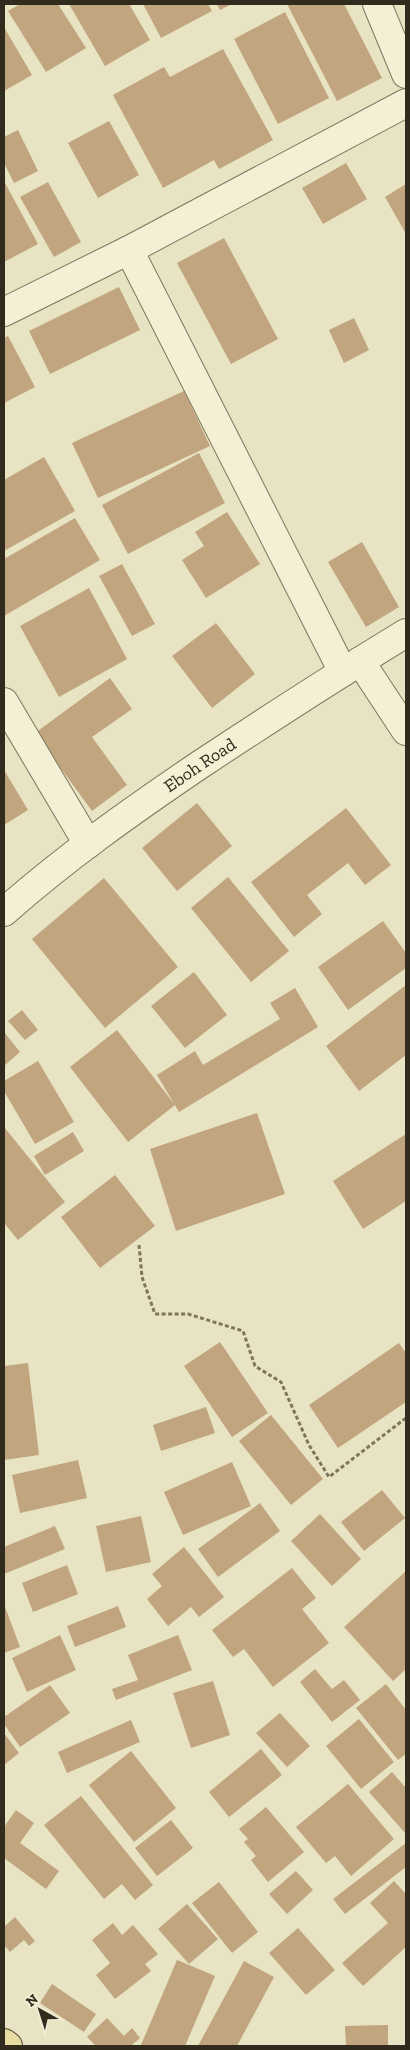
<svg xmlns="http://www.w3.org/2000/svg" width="410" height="2050" font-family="'Zilla Slab',serif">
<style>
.building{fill:#c0a57e}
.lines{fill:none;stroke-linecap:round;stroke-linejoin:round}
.minor-casing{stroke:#7f755c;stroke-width:30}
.major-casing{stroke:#4d4330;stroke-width:30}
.path{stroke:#7f755c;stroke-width:3;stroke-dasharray:4 2.5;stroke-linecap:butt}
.minor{stroke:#f3f0d5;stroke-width:28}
.major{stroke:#e6dca0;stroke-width:28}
.labels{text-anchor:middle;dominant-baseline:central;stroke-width:5;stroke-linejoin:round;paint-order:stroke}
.street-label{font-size:18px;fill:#312b1e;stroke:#f0ecd2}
</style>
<rect width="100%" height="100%" fill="#e7e3c3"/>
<path class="building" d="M20,4H58L86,48L46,72L8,11Z
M69,4H129L150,40L105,66Z
M143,4H208L212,11L161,38Z
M217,4H232L220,10Z
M287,4H344L382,78L337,101Z
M285,12L329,98L278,124L234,39Z
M4,27L32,75L4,91Z
M223,49L273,140L219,169L214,160L163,188L113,95L164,67L170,77Z
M109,121L139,175L98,198L68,143Z
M18,130L38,171L14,183L4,163V137Z
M346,163L367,199L323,224L302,188Z
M4,181L38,244L4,262Z
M48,182L81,242L54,257L20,197Z
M406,184V234L385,197Z
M224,238L278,339L231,364L177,263Z
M119,287L140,330L50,374L29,331Z
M354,318L369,350L344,363L329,330Z
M8,336L35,387L4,403V338Z
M184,391L210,446L98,498L72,443Z
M199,453L225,503L128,554L102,505Z
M44,457L75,511L4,551V480Z
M227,512L260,564L206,598L182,560L204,546L195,532Z
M75,518L100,560L4,616V559Z
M362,542L399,607L366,627L328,562Z
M122,564L155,624L132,636L99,576Z
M89,588L127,659L59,697L20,626Z
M216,623L255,674L212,708L172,656Z
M110,678L132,709L92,737L127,785L92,811L35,733Z
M4,770L28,810L4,825Z
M197,803L232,846L177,891L142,848Z
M346,808L391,865L365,885L348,863L307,895L322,914L294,937L251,882Z
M228,877L289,951L251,982L191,908Z
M104,878L178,967L105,1028L32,939Z
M383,921L406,953V968L348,1010L318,967Z
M194,972L227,1015L185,1048L151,1006Z
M406,985V1055L359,1091L326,1046Z
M295,988L318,1027L179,1112L157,1075L195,1051L203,1065L280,1019L270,1003Z
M22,1010L38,1030L25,1040L8,1021Z
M117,1030L175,1105L128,1142L70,1067Z
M4,1032L20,1052L4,1066Z
M38,1061L74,1122L35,1144L4,1091V1081Z
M257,1113L285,1194L176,1231L150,1149Z
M4,1127L65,1202L18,1240L4,1223Z
M73,1132L84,1151L45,1175L34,1156Z
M406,1134V1201L363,1229L333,1181Z
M115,1175L155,1226L100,1268L61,1217Z
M220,1342L268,1413L232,1437L184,1366Z
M399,1343L406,1353V1402L338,1448L309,1405Z
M28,1363L39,1455L4,1460V1366Z
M206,1407L215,1433L161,1451L153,1425Z
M271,1415L323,1479L291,1505L239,1441Z
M78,1460L87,1498L20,1513L12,1475Z
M232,1462L251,1506L183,1535L164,1492Z
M382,1490L405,1518L364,1551L341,1522Z
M260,1503L280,1531L218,1577L198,1549Z
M320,1514L361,1559L332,1586L291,1541Z
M141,1516L151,1562L106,1572L96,1526Z
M55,1526L65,1549L4,1574V1547Z
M184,1547L224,1597L199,1617L191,1607L168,1626L147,1599L162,1586L152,1574Z
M67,1565L78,1594L33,1612L22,1583Z
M292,1568L316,1598L302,1609L329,1643L273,1687L244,1649L233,1657L212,1630Z
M406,1571V1669L393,1681L344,1627Z
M4,1604L20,1647L4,1653Z
M118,1606L126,1627L75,1647L67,1626Z
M60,1635L76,1670L27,1692L12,1658Z
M178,1635L192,1670L116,1700L112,1689L138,1680L128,1655Z
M315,1669L332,1689L344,1680L360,1700L332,1722L300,1682Z
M213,1681L230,1735L191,1748L173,1693Z
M386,1684L406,1710V1754L398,1760L356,1708Z
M50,1685L70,1713L20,1747L4,1724V1717Z
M280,1713L310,1746L287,1767L256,1733Z
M359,1719L394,1762L361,1789L326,1746Z
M131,1720L140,1742L67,1773L58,1752Z
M4,1733L19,1753L4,1765Z
M261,1749L282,1775L229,1817L209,1792Z
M131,1751L176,1808L134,1842L89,1785Z
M392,1772L406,1788L405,1833L369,1792Z
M348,1784L394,1839L351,1876L335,1856L326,1863L296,1827Z
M81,1796L153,1885L135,1900L122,1884L104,1899L44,1825Z
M266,1807L304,1852L268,1882L251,1860L256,1856L244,1842L248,1839L239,1829Z
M16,1810L34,1823L20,1843L59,1871L46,1889L4,1858V1827Z
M171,1820L193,1848L157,1876L135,1848Z
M406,1843V1867L345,1914L333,1899Z
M296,1871L313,1890L287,1914L269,1894Z
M394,1881L406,1894V1947L363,1986L342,1963L388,1923L370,1903Z
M219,1882L258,1932L232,1953L192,1903Z
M187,1904L218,1939L189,1964L158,1929Z
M15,1917L35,1941L29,1946L24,1940L10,1952L4,1945V1927Z
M113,1923L122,1935L133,1925L158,1954L145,1964L151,1971L115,1999L96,1975L110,1963L92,1940Z
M298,1928L335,1970L306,1995L269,1953Z
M177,1960L215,1976L185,2046H144L141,2045Z
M244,1961L274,1977L237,2046H198Z
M52,1984L96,2014L84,2032L40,2003Z
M107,2018L124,2036L132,2028L140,2038L131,2046H96L87,2037Z
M388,2025V2046H346L345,2026Z"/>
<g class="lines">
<defs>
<g id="minor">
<path d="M377,4L406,74"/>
<path d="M129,250L343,672"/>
<path d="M4,312L129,250L406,103"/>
<path d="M360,661L406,731"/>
<path d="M4,702L88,844"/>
<path id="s1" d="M4,912C65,858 133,810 201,764C269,719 337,675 406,633"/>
</g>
<path id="major" d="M4,2043L8,2046"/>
</defs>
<use href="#minor" class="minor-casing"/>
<use href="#major" class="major-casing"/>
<path class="path" d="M139,1245L142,1277L155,1314H188L243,1331L255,1366L281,1382L309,1445L329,1477L406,1418"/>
<use href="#minor" class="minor"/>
<use href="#major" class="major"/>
</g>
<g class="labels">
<g class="street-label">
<text stroke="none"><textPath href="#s1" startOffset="245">Eboh Road</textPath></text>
</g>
</g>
<rect width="410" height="2050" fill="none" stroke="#312b1e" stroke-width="10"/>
<g transform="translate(40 2010) rotate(321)" stroke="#f0ecd2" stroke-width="4" paint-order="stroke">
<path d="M0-4L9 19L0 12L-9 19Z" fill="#312b1e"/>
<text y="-8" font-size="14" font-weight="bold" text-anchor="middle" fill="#312b1e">N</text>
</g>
</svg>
